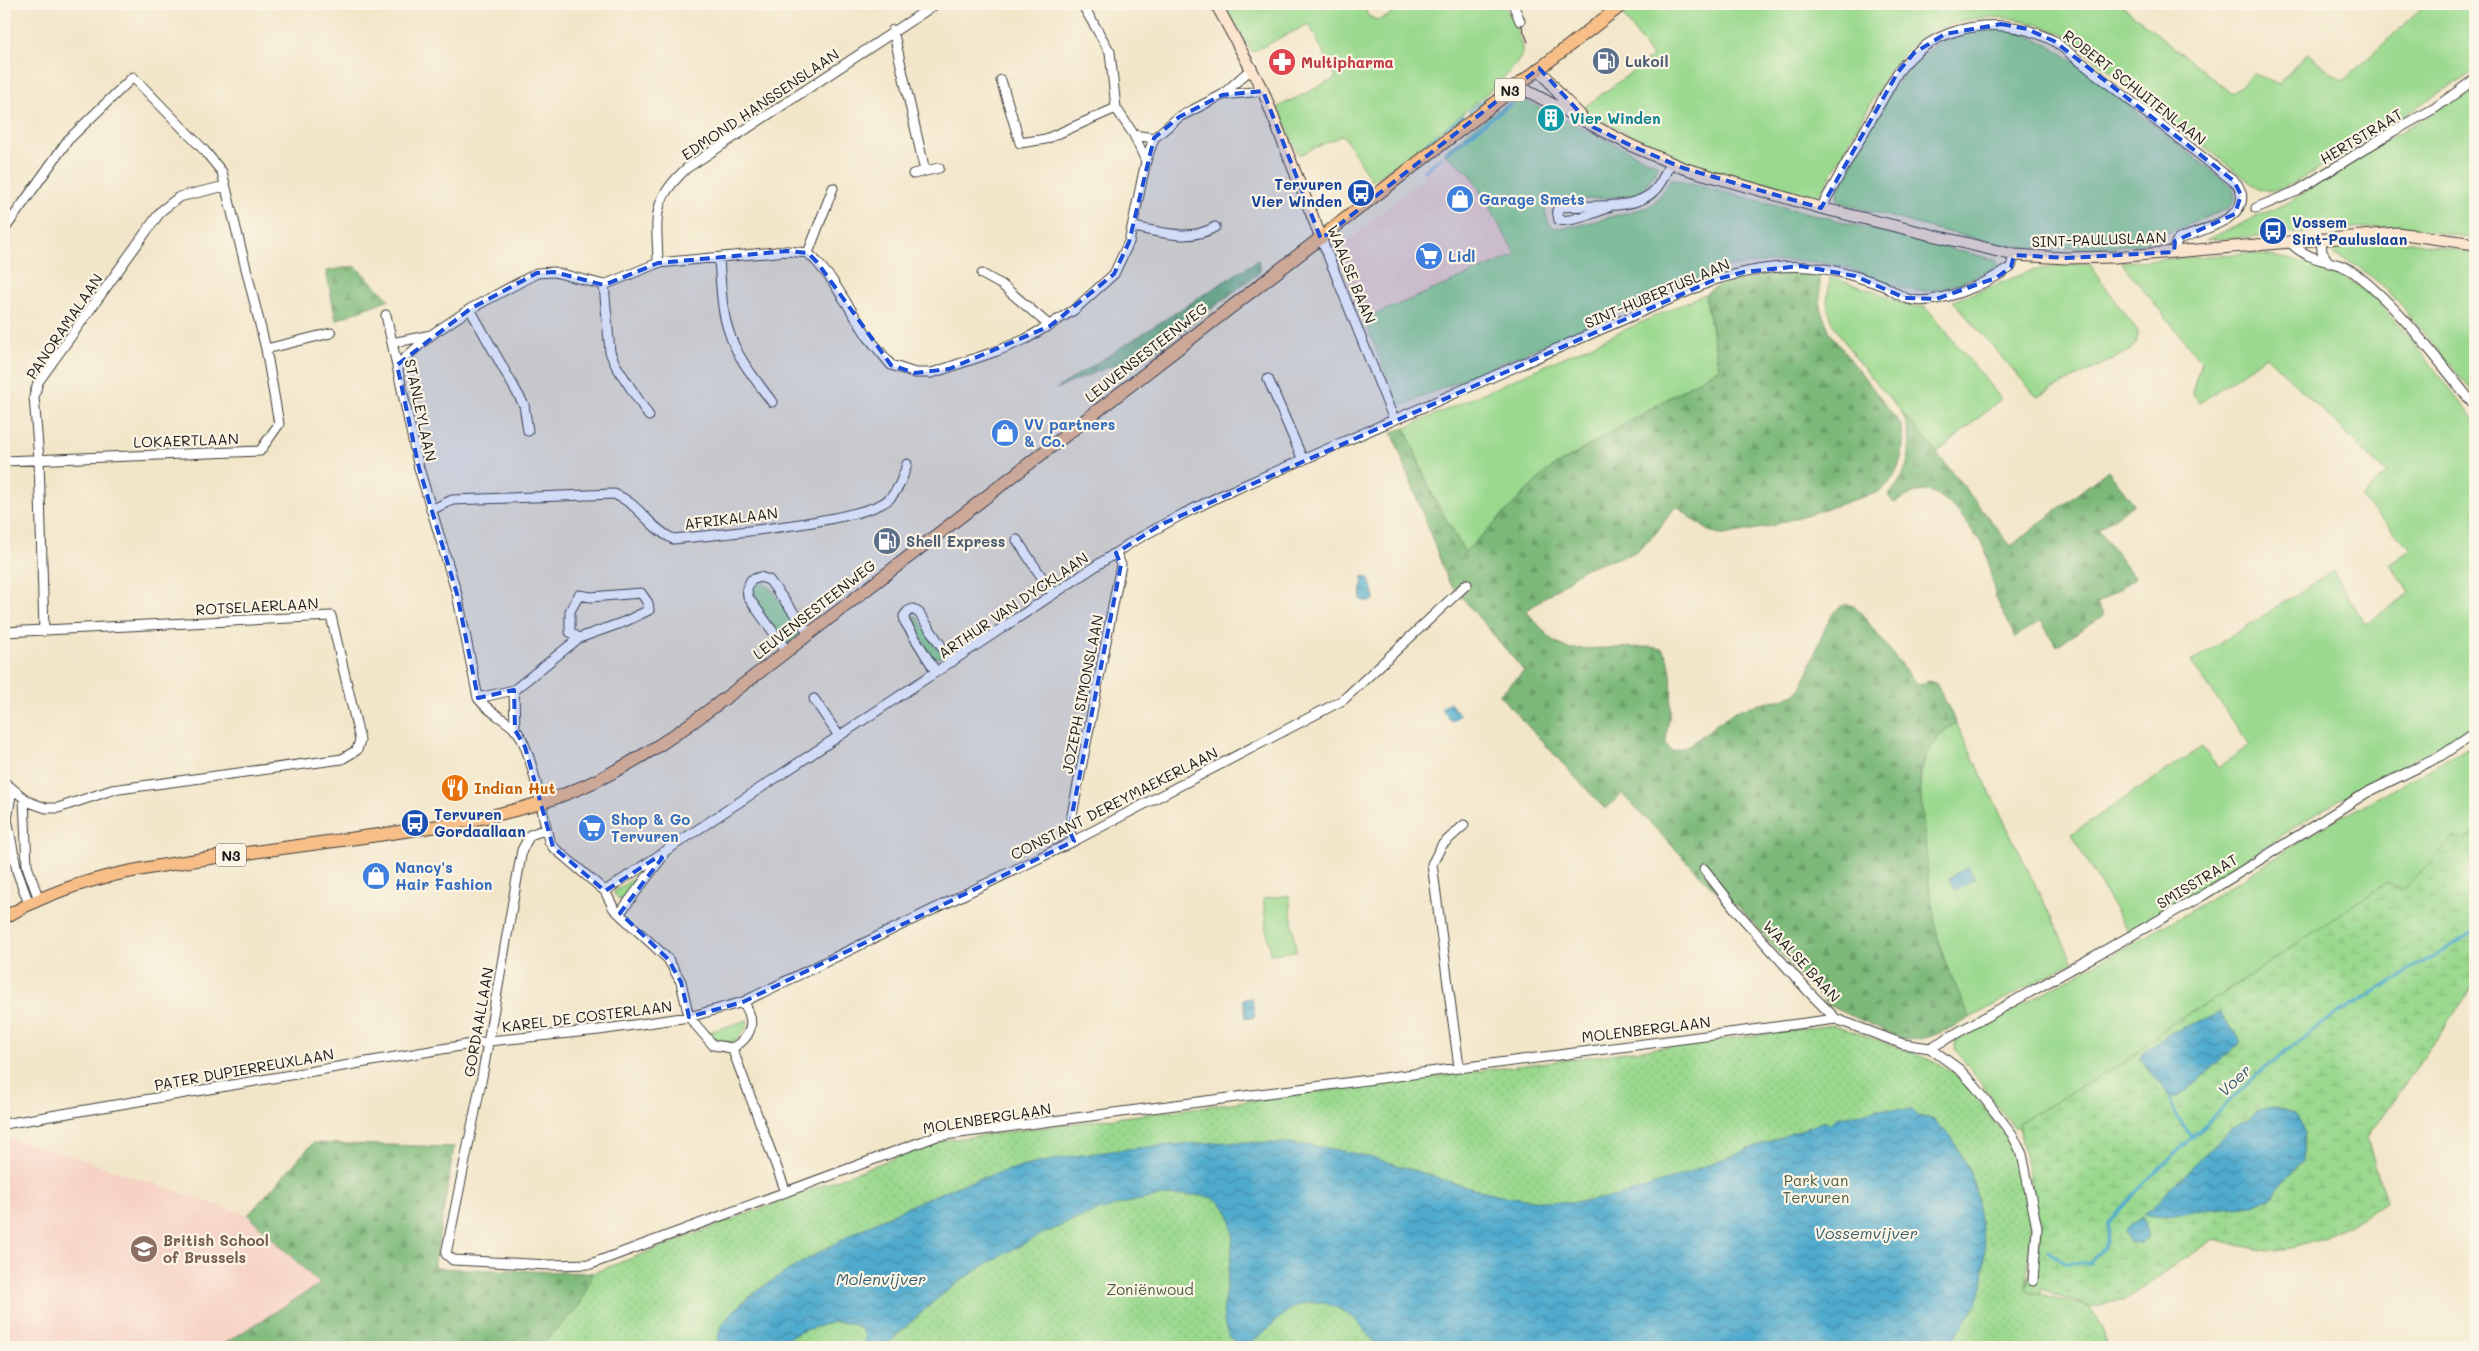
<svg xmlns="http://www.w3.org/2000/svg" width="2479" height="1351" font-family="Mali,sans-serif">
<style>
.built{fill:#f6d2c5}
.green{fill:#9ad98e;stroke:#5b7a55}
.forest{fill:url(#forest-firs);stroke:#4c6a4a}
.wetland{fill:url(#wetland-marsh);stroke:#5b7a55}
.park{fill:url(#park-dots);stroke:#5b7a55}
.water{fill:url(#water-waves);stroke:#366475}
.lines{fill:none;stroke-linecap:round;stroke-linejoin:round}
.stream{stroke:#50abce;stroke-width:3}
.street-casing{stroke:#3c3a36;stroke-width:11}
.secondary-casing{stroke:#3c3a36;stroke-width:13}
.primary-casing{stroke:#3c3a36;stroke-width:14}
.street{stroke:#fff;stroke-width:9}
.secondary{stroke:#fce5cf;stroke-width:11}
.primary{stroke:#f7be87;stroke-width:12}
.tram{stroke:#1c1c1c;stroke-width:1}
.marked{fill:#1d4ed8;fill-opacity:0.2;stroke:#1d4ed8;stroke-width:4;stroke-dasharray:10 6;stroke-linejoin:round}
.labels{text-anchor:middle;dominant-baseline:central;stroke-width:4.5;stroke-linejoin:round;paint-order:stroke}
.shield{fill:#fcf5e5;stroke:#5f5d58;stroke-width:1}
.shield-label{font-size:14px;font-weight:bold;fill:#1c1c1c}
.service-label{font-size:15px;font-weight:bold;fill:#4e5e75;stroke:#fcf5e5;text-anchor:start}
.health-label{font-size:15px;font-weight:bold;fill:#be3a42;stroke:#fcf5e5;text-anchor:start}
.street-label{font-size:15px;fill:#1c1c1c;stroke:#fcf5e5}
.culture-label{font-size:15px;font-weight:bold;fill:#0d838f;stroke:#fcf5e5;text-anchor:start}
.transit-label{font-size:15px;font-weight:bold;fill:#164399;stroke:#fcf5e5;text-anchor:start}
.shop-label{font-size:15px;font-weight:bold;fill:#366cbe;stroke:#fcf5e5;text-anchor:start}
.food-label{font-size:15px;font-weight:bold;fill:#c56008;stroke:#fcf5e5;text-anchor:start}
.park-label{font-size:15px;fill:#485e44;stroke:#fcf5e5}
.education-label{font-size:15px;font-weight:bold;fill:#785e54;stroke:#fcf5e5;text-anchor:start}
.water-label{font-size:16px;font-style:italic;fill:#335c6c;stroke:#fcf5e5}
</style>
<defs>
<pattern id="forest-firs" width="22" height="20" patternUnits="userSpaceOnUse" patternTransform="scale(1.25)"><rect width="22" height="20" fill="#7bb979"/><path d="M5 1l3.5 6h-7zM16 11l3.5 6h-7z" fill="#6a9e68"/></pattern>
<pattern id="wetland-marsh" width="20" height="14" patternUnits="userSpaceOnUse" patternTransform="scale(1.25)"><rect width="20" height="14" fill="#9ad98e"/><path d="M1 5h8M5 5V1M11 12h8M15 12V8" fill="none" stroke="#84ba7a"/></pattern>
<pattern id="park-dots" width="8" height="8" patternUnits="userSpaceOnUse" patternTransform="scale(1.25)"><rect width="8" height="8" fill="#9ad98e"/><path d="M2 2h.1M6 6h.1" fill="none" stroke="#84ba7a" stroke-width="1.8" stroke-linecap="round"/></pattern>
<pattern id="water-waves" width="16" height="10" patternUnits="userSpaceOnUse" patternTransform="scale(1.25)"><rect width="16" height="10" fill="#50abce"/><path d="M0 5q4-4 8 0t8 0" fill="none" stroke="#428aa6"/></pattern>
</defs>
<rect width="100%" height="100%" fill="#fcf5e5"/>
<filter id="ink" filterUnits="userSpaceOnUse"><feTurbulence type="fractalNoise" baseFrequency=".02" numOctaves="2"/><feDisplacementMap in="SourceGraphic" scale="10" xChannelSelector="R" yChannelSelector="G"/><feConvolveMatrix kernelMatrix="1 2 1 2 8 2 1 2 1" color-interpolation-filters="sRGB"/></filter>
<filter id="wash" filterUnits="userSpaceOnUse"><feTurbulence type="fractalNoise" baseFrequency=".0096" numOctaves="4" result="noise"/><feDisplacementMap in="SourceGraphic" scale="20" xChannelSelector="R" yChannelSelector="G"/><feGaussianBlur stdDeviation="1.12" result="paint"/><feColorMatrix in="noise" values="0 0 0 0 0 0 0 0 0 0 0 0 0 0 0 0 0 1.4 0 .05"/><feComposite in="paint" operator="in"/></filter>
<g filter="url(#wash)">
<rect width="100%" height="100%" fill="#f2e6c9"/>
<path class="built" d="M1443,153L1470,173L1516,255L1364,319L1343,266L1348,240L1425,177L1421,170Z
M4,1137L75,1157L248,1215L320,1284L219,1347H4Z"/>
<path class="green" d="M1223,4H1363L1368,16L1377,20L1389,16L1394,4H1504C1509,15 1524,42 1522,53C1516,80 1399,161 1372,181L1343,135L1299,155L1278,107L1336,78L1309,24L1252,52Z
M1637,4H2120L2232,94L2253,73L2279,84L2307,53L2343,81L2427,4H2475V70L2312,173C2295,182 2275,197 2256,187L2064,35C2001,4 1933,13 1889,71L1822,191L1817,196H1813L1715,172L1681,160L1598,119L1582,109L1652,57L1623,15Z
M1990,28C2023,29 2049,44 2076,63L2233,188L2235,199L2229,208L2138,245L2053,249L2007,246L1935,229L1841,203L1837,197L1839,189C1866,138 1896,59 1953,36C1964,32 1978,31 1990,28Z
M2475,87V238L2391,226L2206,240L2291,201L2363,154Z
M1522,99L1658,165L1652,177L1638,195L1552,202L1545,211L1549,224L1554,228L1577,226L1648,207L1656,201L1671,179L1996,260L1997,267C1977,275 1946,291 1924,291C1902,292 1867,273 1844,267C1800,256 1766,262 1722,268L1403,405L1397,401L1364,319L1516,255L1470,173L1443,153C1461,139 1502,101 1522,99Z
M2382,241L2411,242L2475,253V395L2386,288L2357,266L2333,254L2331,250L2334,246Z
M2251,253L2300,261L2335,273L2362,287L2379,302L2404,331L2475,420V725C2426,757 2372,779 2322,810C2256,850 2196,897 2128,932L2071,834L2202,747L2218,768L2250,745L2191,662L2333,571L2365,624L2410,593L2390,564L2411,549L2361,498L2387,473L2266,356L2200,403L2192,393L2201,361L2121,262Z
M2067,264H2091L2094,271L2137,330V342L2129,351L2037,397L1953,301L2031,271Z
M1830,277L1879,293L1908,306L1926,307L2001,399L1937,453L1860,364L1832,323L1827,302Z
M1705,294L1719,368L1547,471L1465,552L1433,497L1405,428Z
M761,581L770,588L803,632L787,645L751,595L753,585Z
M912,616H916L942,654L940,658L932,656L910,622Z
M1956,723L2073,962L1970,1018C1960,996 1949,974 1941,951C1925,901 1924,839 1920,787C1920,762 1933,734 1956,723Z
M2475,744V831L2464,841L2454,838L2402,890L2386,884L2215,999L2168,1025L2130,1059L2019,1123L2020,1130L2013,1126L1955,1049L1954,1046L1956,1041L2200,906L2327,825Z
M635,877L640,876L642,878L626,899L620,900L614,894V892Z
M1289,895L1296,951L1270,954L1263,899Z
M748,1020L747,1027L735,1042H718L705,1033Z"/>
<path class="forest" d="M1258,260L1260,272L1122,376L1113,365L1056,389Z
M355,266L389,299L336,320L326,271Z
M1792,270L1820,273V307L1830,333L1901,425C1908,448 1898,483 1876,493L1767,527L1724,535L1709,531L1676,506L1655,534L1634,553L1585,568L1526,611L1553,641L1568,649L1650,647L1662,649C1679,670 1669,716 1666,740V744L1671,751C1688,752 1718,720 1736,711C1756,702 1793,703 1803,685C1809,670 1826,620 1835,611C1841,604 1849,603 1857,608L1917,685L1929,681L1937,684L1956,723L1941,733L1924,760L1920,774V787L1930,894L1938,938L1946,964L1970,1018C1950,1028 1926,1043 1903,1039L1830,1006L1800,977L1740,908L1713,888L1622,794L1605,809L1499,695L1524,671L1448,581L1392,432L1405,428L1433,497L1465,552L1547,471L1719,368L1705,294L1722,283Z
M1901,411L1937,453L2011,546L2108,470L2134,504L2098,529L2135,578L2097,604L2104,615L2056,646L2041,621L2015,637L1996,598L1985,548L1960,514L1945,500L1929,491L1915,492L1894,503L1888,496C1911,472 1916,441 1901,411Z
M313,1143L454,1147L434,1268L593,1273L578,1309L539,1347H219L320,1284L248,1215Z"/>
<path class="wetland" d="M2475,831V984L2367,1138L2386,1201C2354,1225 2315,1246 2275,1251C2262,1252 2229,1242 2214,1239L2126,1299L2090,1307L2042,1289L2030,1325L2012,1339L2041,1232L2018,1123L2130,1059L2168,1025L2215,999L2386,883L2402,890L2454,838L2464,841Z"/>
<path class="park" d="M1834,1025C1866,1037 1940,1058 1963,1080L2013,1146L2031,1229L2026,1290L2090,1307L2104,1330L2106,1347H539L578,1309L593,1273L938,1141Z"/>
<path class="water" d="M1363,576L1368,577L1374,593V600L1369,602L1361,600Z
M1449,702L1460,715L1452,722L1441,709Z
M1968,867L1975,879L1955,890L1949,878Z
M1252,998L1255,1017L1246,1019L1243,999Z
M2220,1013L2241,1042L2179,1097H2171L2140,1058L2142,1053L2170,1033Z
M2272,1108L2284,1109L2294,1114L2305,1133L2302,1161L2271,1197L2254,1205L2193,1211L2166,1217L2144,1215L2230,1130L2248,1120L2255,1112Z
M1879,1109L1912,1110L1918,1116L1933,1119L1952,1138L1973,1178L1985,1246L1983,1281L1977,1304L1949,1347H1378C1369,1336 1360,1322 1348,1314C1287,1273 1269,1351 1237,1343C1202,1323 1249,1243 1226,1209C1216,1195 1202,1195 1186,1195C1113,1195 1029,1237 968,1276C938,1296 910,1322 885,1347H865V1335L859,1327L849,1323L834,1322L802,1331L772,1347H718C718,1339 718,1331 723,1324C738,1299 787,1271 813,1256C872,1222 933,1192 998,1173C1050,1158 1104,1151 1158,1146C1220,1141 1281,1139 1343,1151C1417,1166 1486,1202 1564,1202C1613,1202 1657,1185 1702,1167C1743,1151 1784,1136 1825,1121L1829,1124L1836,1118Z
M2142,1217L2148,1236L2142,1243L2130,1244L2124,1233L2129,1226Z"/>
<g class="lines">
<path class="stream" d="M1495,91L1506,82
M1470,111L1487,98
M1443,131L1463,116
M1426,144L1437,135
M1446,153L1510,104
M1411,156L1421,148
M1424,171L1441,157
M1383,177L1402,162
M2171,1097L2175,1115L2193,1138
M2048,1251L2064,1263H2090L2107,1243L2109,1223L2146,1181L2260,1072L2324,1022L2475,931"/>
</g>
</g>
<g filter="url(#ink)">
<g class="lines">
<defs>
<path id="street" d="M1082,4L1110,52L1116,108L1134,135L1146,161
M1513,4L1520,21
M893,30L925,171
M1001,80L1020,143L1046,139L1116,108
M1222,95L1263,91
M1134,135L1154,138
M913,174L939,168
M1613,205C1601,211 1571,223 1559,220L1557,210L1561,207C1588,204 1635,212 1655,190C1662,183 1666,172 1670,163
M1821,208L1898,72C1935,23 2001,13 2054,41L2237,184C2258,217 2201,230 2179,239L2176,243L2174,252
M2256,208L2297,191L2392,132L2435,108L2475,79
M1133,227C1161,232 1190,242 1215,227
M4,230L68,140L133,77L204,150L222,172L266,349L279,424L260,451L4,461
M1321,238L1394,420
M2321,238L2322,252L2329,263
M2289,241C2312,266 2335,257 2356,274C2402,310 2438,361 2475,406
M808,253L833,188
M719,259C721,283 721,310 729,332C737,358 756,380 772,402
M658,263C657,217 650,202 687,168L936,4
M982,274L1002,285L1050,326
M604,285L610,352L615,364L649,416
M470,309L524,405L528,431
M386,315L419,468L457,594L478,698C488,712 504,718 516,730C531,746 543,816 549,841L553,847L605,891L614,909L668,959L681,982L689,1017L713,1045L732,1048C753,1037 756,1020 743,1002
M392,343L431,335
M266,349L331,333
M397,365L431,335L470,309L537,273L554,272L604,285L658,263L787,251L808,253L817,262L832,280L868,337L891,365L915,373H932L997,351L1026,339L1074,310L1114,274L1129,242L1146,161L1154,138L1179,117L1222,95L1252,68
M1268,379L1303,460
M431,510L452,500L614,494C640,504 648,527 673,539C711,535 868,522 890,498C899,489 903,477 907,464
M1017,540L1053,594
M44,631L39,459L34,397L38,382L161,211L179,197L225,186
M4,632L331,616L360,740L357,750L342,759L112,790L58,808H46L29,802L4,782
M787,651L748,597L747,588L751,580L760,577L769,580L809,633
M936,672L905,622L904,616L908,611L913,609L919,613L952,662
M514,690L515,730
M478,698L514,690L579,638L624,622L649,610L648,603L641,593L591,597L579,595L570,611V632L579,638
M814,699L839,736
M12,789L7,819L17,871L29,904
M24,799L27,866L39,900
M546,829L530,835L522,850L482,1077L446,1254L453,1260L548,1265L591,1264L937,1136L1836,1019
M1074,841L1069,830L1121,565L1116,553
M1704,869L1740,915L1808,991L1836,1019L1903,1044L1930,1048L1960,1070L1974,1085L2012,1134L2022,1154L2037,1228L2033,1281
M605,891L1132,542L1183,514L1222,495L1714,280C1752,269 1790,262 1830,270C1849,274 1866,279 1884,286C1892,290 1899,296 1908,299C1935,307 1988,283 2011,267L2014,255
M620,913L663,856
M732,1048L786,1192
M1930,1048L2202,896L2366,793L2439,757L2475,733
M1459,1067L1432,864L1442,845L1464,825
M4,1124L489,1041L599,1030L689,1017L743,1002L1074,841L1343,700L1467,584"/>
<path id="secondary" d="M1216,4L1263,91L1321,238
M1539,68L1560,95L1581,116
M1516,85L1632,146L1683,168L1821,208L2014,255L2066,258L2115,257L2397,233L2475,244"/>
<path id="primary" d="M4,918C69,878 142,868 217,857C268,850 319,843 371,836C428,828 485,820 540,803C633,774 707,712 783,654L1623,4"/>
</defs>
<use href="#street" class="street-casing"/>
<use href="#secondary" class="secondary-casing"/>
<use href="#primary" class="primary-casing"/>
<use href="#street" class="street"/>
<use href="#secondary" class="secondary"/>
<use href="#primary" class="primary"/>
<path class="tram" d="M1521,24L1528,42"/>
</g>
</g>
<path class="marked" d="M2001,24L2027,29L2054,41L2234,181L2241,195L2235,214L2175,241L2174,252L2066,258L2014,255L2011,267L1996,278L1936,299L1905,298L1855,276L1801,266L1744,272L1714,280L1162,524L1116,553L1121,565L1069,830L1074,841L743,1002L689,1017L681,982L668,959L620,913L662,858L659,856L605,891L553,847L525,747L515,730L514,690L478,698L457,594L419,468L397,365L470,309L537,273L554,272L604,285L658,263L787,251L808,253L817,262L891,365L915,373L949,369L1050,326L1114,274L1129,242L1154,138L1179,117L1222,95L1263,91L1321,239L1539,68L1593,127L1632,146L1683,168L1821,208L1898,72L1914,53L1945,34Z"/>
<defs>
<symbol id="fuel-disc" viewBox="-11 -11 22 22"><circle r="9.5" fill="#5c6f8a" stroke="#fcf5e5"/><path d="M-5.5-6h7V0h2V4h1.3V-2.5L3-4.5l.8-.8L6-3V5H2.5V1h-1V6h-7ZM-4.2-4.7v3.2H.2V-4.7Z" fill="#fff"/></symbol>
<symbol id="pharmacy-disc" viewBox="-11 -11 22 22"><circle r="9.5" fill="#e0444e" stroke="#fcf5e5"/><path d="M-2-6h4v4h4v4h-4v4h-4v-4h-4v-4h4Z" fill="#fff"/></symbol>
<symbol id="building-disc" viewBox="-11 -11 22 22"><circle r="9.5" fill="#0f9aa8" stroke="#fcf5e5"/><path d="M-4-6H4V6H1V3H-1V6H-4ZM-2.5-4.3h1.7v1.8h-1.7ZM.8-4.3h1.7v1.8H.8ZM-2.5-1h1.7V.8h-1.7ZM.8-1h1.7V.8H.8Z" fill="#fff"/></symbol>
<symbol id="bus-disc" viewBox="-11 -11 22 22"><circle r="9.5" fill="#1a4fb4" stroke="#fcf5e5"/><path d="M-5-6H5V4H4V6H2V4H-2V6H-4V4H-5ZM-3.5-4V0h7V-4ZM-3.5 1.2v1.5H-2V1.2ZM2 1.2v1.5H3.5V1.2Z" fill="#fff"/></symbol>
<symbol id="shop-disc" viewBox="-11 -11 22 22"><circle r="9.5" fill="#3f7fe0" stroke="#fcf5e5"/><path d="M-5-2.5h2.3a2.7 3.5 0 0 1 5.4 0H5L5.5 6h-11ZM-1.5-2.5h3a1.5 2.3 0 0 0-3 0Z" fill="#fff"/></symbol>
<symbol id="supermarket-disc" viewBox="-11 -11 22 22"><circle r="9.5" fill="#3f7fe0" stroke="#fcf5e5"/><path d="M-6-5.5h2.5l.6 2H6L4.5 2H-2.5L-4.4-4H-6ZM-1.5 3.2a1.3 1.3 0 1 0 .1 0ZM3 3.2a1.3 1.3 0 1 0 .1 0Z" fill="#fff"/></symbol>
<symbol id="restaurant-disc" viewBox="-11 -11 22 22"><circle r="9.5" fill="#e8710a" stroke="#fcf5e5"/><path d="M-5-6h1v4h1v-4h1v4h1v-4h1v5L-1.5 .5V6h-2V.5L-5-1ZM5-6V6H3V1.5H1.5Q1.5-4 5-6Z" fill="#fff"/></symbol>
<symbol id="school-disc" viewBox="-11 -11 22 22"><circle r="9.5" fill="#8d6e63" stroke="#fcf5e5"/><path d="M0-5L7-2L0 1L-7-2ZM-4 1L0 2.5L4 1V4Q0 6-4 4Z" fill="#fff"/></symbol>
</defs>
<g fill-rule="evenodd">
<use href="#fuel-disc" x="1590" y="45" width="32" height="32"/>
<use href="#pharmacy-disc" x="1266" y="46" width="32" height="32"/>
<use href="#building-disc" x="1535" y="102" width="32" height="32"/>
<use href="#bus-disc" x="1345" y="177" width="32" height="32"/>
<use href="#shop-disc" x="1444" y="183" width="32" height="32"/>
<use href="#bus-disc" x="2257" y="215" width="32" height="32"/>
<use href="#supermarket-disc" x="1413" y="240" width="32" height="32"/>
<use href="#shop-disc" x="989" y="417" width="32" height="32"/>
<use href="#fuel-disc" x="871" y="525" width="32" height="32"/>
<use href="#restaurant-disc" x="439" y="772" width="32" height="32"/>
<use href="#bus-disc" x="399" y="807" width="32" height="32"/>
<use href="#supermarket-disc" x="576" y="812" width="32" height="32"/>
<use href="#shop-disc" x="360" y="860" width="32" height="32"/>
<use href="#school-disc" x="128" y="1233" width="32" height="32"/>
</g>
<g class="labels">
<g class="shield">
<rect x="1495" y="78.5" width="30" height="23" rx="4"/>
<rect x="216" y="843.5" width="30" height="23" rx="4"/>
</g>
<g class="shield-label">
<text x="1510" y="90">N3</text>
<text x="231" y="855">N3</text>
</g>
<g class="service-label">
<text x="1625" y="61">Lukoil</text>
<text x="906" y="541">Shell Express</text>
</g>
<g class="health-label">
<text x="1301" y="62">Multipharma</text>
</g>
<g class="street-label">
<text transform="translate(2135 87) rotate(38)">ROBERT SCHUITENLAAN</text>
<text transform="translate(760 104) rotate(-34)">EDMOND HANSSENSLAAN</text>
<text transform="translate(2361 136) rotate(-31)">HERTSTRAAT</text>
<text transform="translate(2099 239) rotate(-2)">SINT-PAULUSLAAN</text>
<text transform="translate(1352 274) rotate(68)">WAALSE BAAN</text>
<text transform="translate(1657 293) rotate(-23)">SINT-HUBERTUSLAAN</text>
<text transform="translate(64 326) rotate(-56)">PANORAMALAAN</text>
<text transform="translate(1146 352) rotate(-38)">LEUVENSESTEENWEG</text>
<text transform="translate(421 410) rotate(78)">STANLEYLAAN</text>
<text transform="translate(186 440) rotate(-2)">LOKAERTLAAN</text>
<text transform="translate(731 518) rotate(-7)">AFRIKALAAN</text>
<text transform="translate(1013 605) rotate(-34)">ARTHUR VAN DYCKLAAN</text>
<text transform="translate(257 606) rotate(-3)">ROTSELAERLAAN</text>
<text transform="translate(814 609) rotate(-38)">LEUVENSESTEENWEG</text>
<text transform="translate(1082 694) rotate(-79)">JOZEPH SIMONSLAAN</text>
<text transform="translate(1114 803) rotate(-27)">CONSTANT DEREYMAEKERLAAN</text>
<text transform="translate(2197 881) rotate(-31)">SMISSTRAAT</text>
<text transform="translate(1802 961) rotate(47)">WAALSE BAAN</text>
<text transform="translate(587 1016) rotate(-7)">KAREL DE COSTERLAAN</text>
<text transform="translate(478 1022) rotate(-80)">GORDAALLAAN</text>
<text transform="translate(1646 1029) rotate(-7)">MOLENBERGLAAN</text>
<text transform="translate(244 1069) rotate(-10)">PATER DUPIERREUXLAAN</text>
<text transform="translate(987 1118) rotate(-9)">MOLENBERGLAAN</text>
</g>
<g class="culture-label">
<text x="1570" y="118">Vier Winden</text>
</g>
<g class="transit-label">
<text x="1342" y="184" text-anchor="end">Tervuren<tspan x="1342" dy="17">Vier Winden</tspan></text>
<text x="2292" y="222">Vossem<tspan x="2292" dy="17">Sint-Pauluslaan</tspan></text>
<text x="434" y="814">Tervuren<tspan x="434" dy="17">Gordaallaan</tspan></text>
</g>
<g class="shop-label">
<text x="1479" y="199">Garage Smets</text>
<text x="1448" y="256">Lidl</text>
<text x="1024" y="424">VV partners<tspan x="1024" dy="17">&amp; Co.</tspan></text>
<text x="611" y="819">Shop &amp; Go<tspan x="611" dy="17">Tervuren</tspan></text>
<text x="395" y="867">Nancy's<tspan x="395" dy="17">Hair Fashion</tspan></text>
</g>
<g class="food-label">
<text x="474" y="788">Indian Hut</text>
</g>
<g class="park-label">
<text x="1816" y="1180">Park van<tspan x="1816" dy="17">Tervuren</tspan></text>
<text x="1150" y="1289">Zoniënwoud</text>
</g>
<g class="education-label">
<text x="163" y="1240">British School<tspan x="163" dy="17">of Brussels</tspan></text>
</g>
<g class="water-label">
<text transform="translate(2234 1080) rotate(-43)">Voer</text>
<text x="1866" y="1232">Vossemvijver</text>
<text x="881" y="1278">Molenvijver</text>
</g>
</g>
<rect width="2479" height="1351" fill="none" stroke="#fcf5e5" stroke-width="20"/>
</svg>
